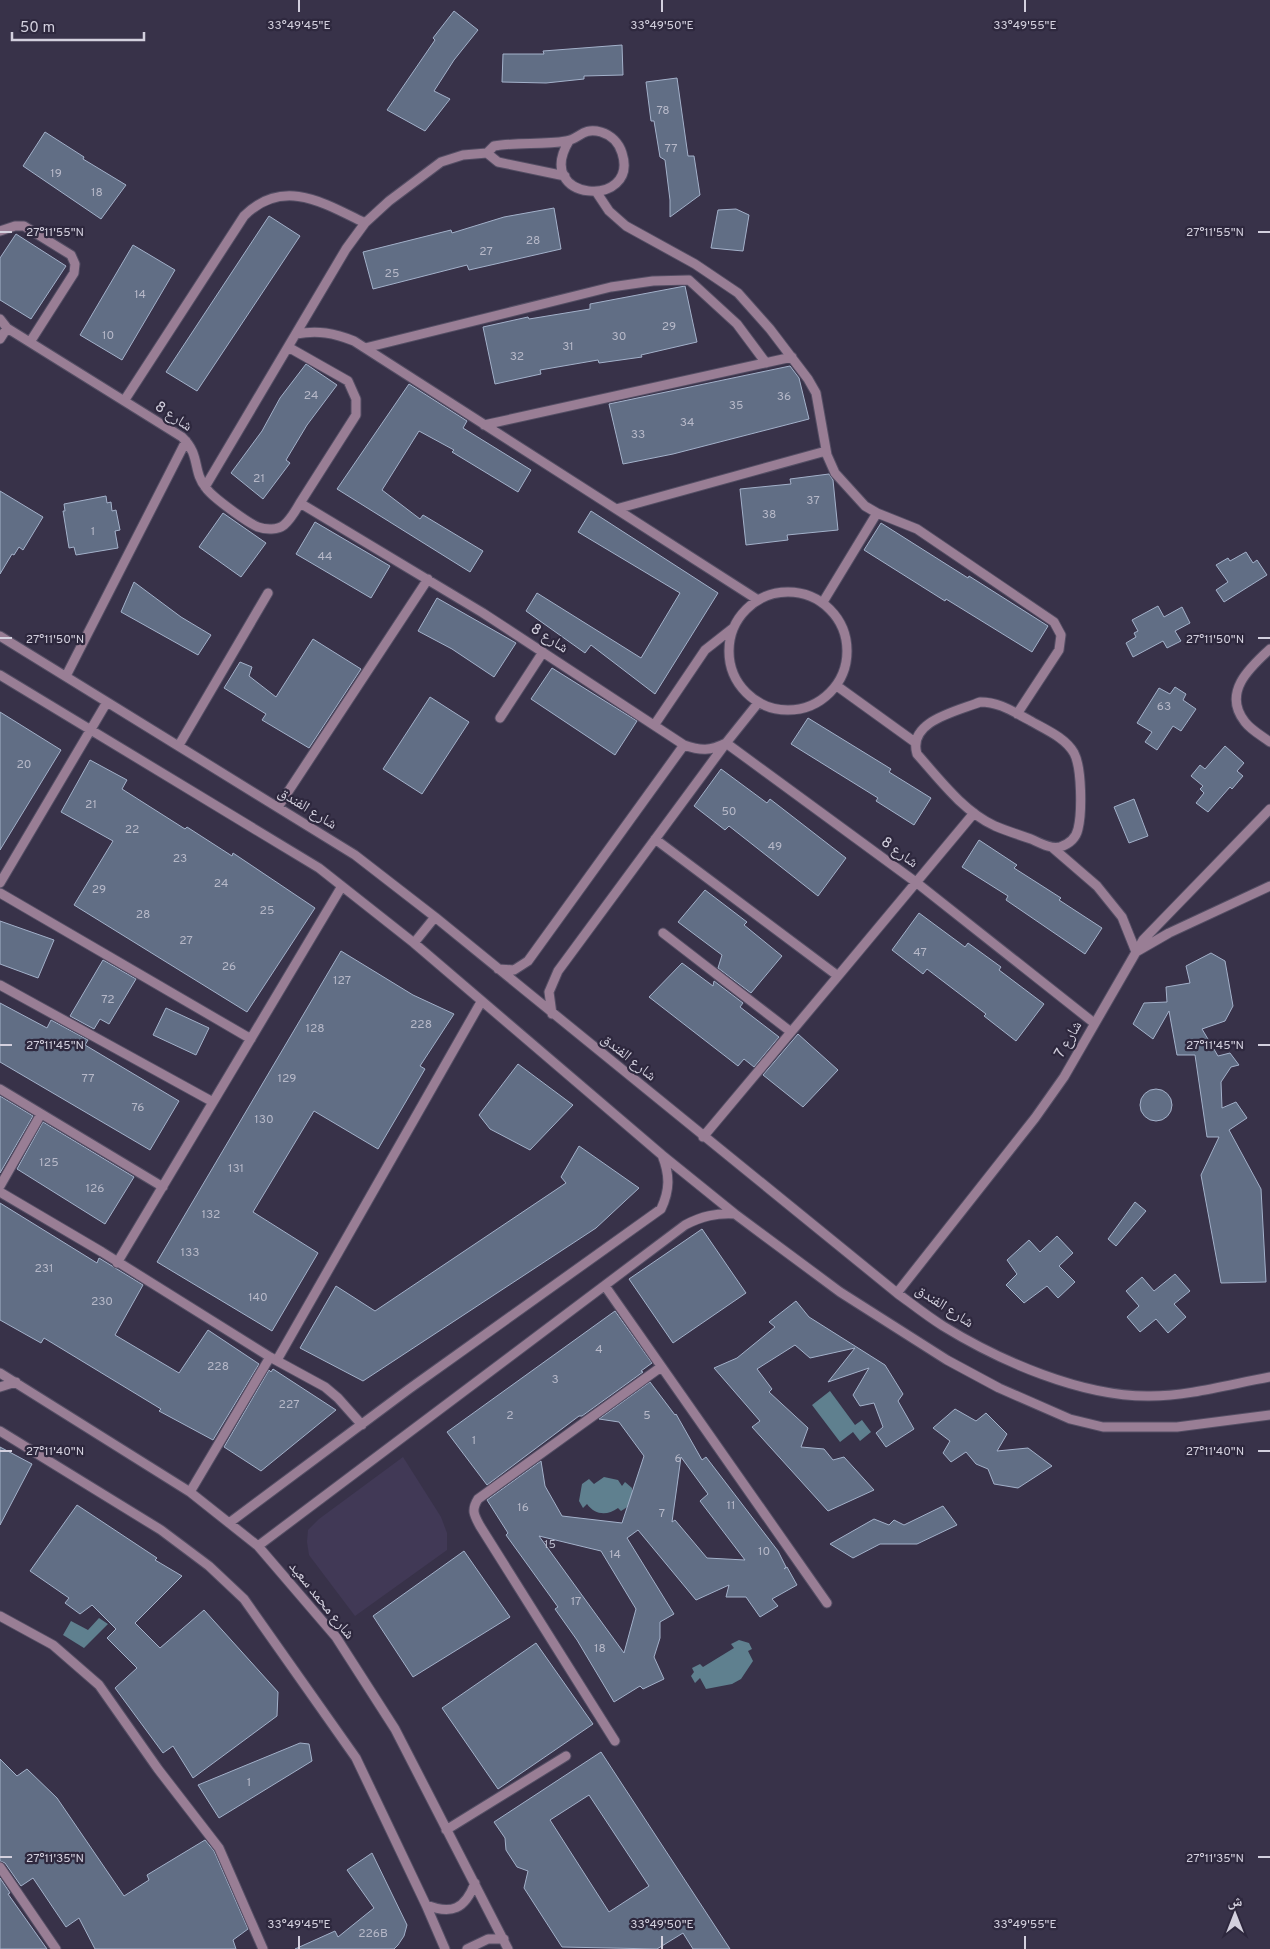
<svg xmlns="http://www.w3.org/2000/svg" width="1270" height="1949" font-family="Overpass,'Noto Naskh Arabic',sans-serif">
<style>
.built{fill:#413956}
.water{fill:#5f808f}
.building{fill:#616e85;stroke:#a3b1ca;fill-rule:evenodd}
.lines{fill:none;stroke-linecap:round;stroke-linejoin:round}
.minor-casing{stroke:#544e64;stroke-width:11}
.minor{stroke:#997e95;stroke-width:9}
.ticks{fill:none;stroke:#d3d0de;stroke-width:2}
.labels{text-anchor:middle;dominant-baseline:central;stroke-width:4.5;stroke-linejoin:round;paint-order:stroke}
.number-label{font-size:12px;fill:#b6b8c8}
.street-label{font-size:15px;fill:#d3d0de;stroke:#2e283e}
.ticks-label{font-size:12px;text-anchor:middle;fill:#d3d0de;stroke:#2e283e;stroke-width:4.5;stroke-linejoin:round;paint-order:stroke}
</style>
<rect width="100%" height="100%" fill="#383249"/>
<path class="built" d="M403,1457L441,1517L447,1533V1550L355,1616L309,1555L307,1542L308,1530L319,1519Z"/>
<path class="water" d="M830,1391L855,1425L862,1420L871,1432L860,1441L853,1432L840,1442L812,1405Z
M604,1477L618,1480L622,1486L625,1482L632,1488V1504L621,1511L618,1508C607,1516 595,1515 587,1504L583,1508L579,1501L582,1484L589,1479L594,1484Z
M99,1618L108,1624L84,1648L63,1635L71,1621L88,1630Z
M739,1640L749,1643L752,1649L748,1651L753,1661L741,1679L732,1684L706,1689L700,1678L695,1683L691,1676L694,1672L692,1668L700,1664L703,1667L734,1648L731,1644Z"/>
<path class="building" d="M454,11L478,30L454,60L434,91L450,99L425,131L387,110L435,40L433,38Z
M622,45L623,75L584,76V79L546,83L502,82L503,54H544L543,51Z
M677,78L688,156H694L700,195L670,217V200L665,160L660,157L654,121H651L646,82Z
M45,132L84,157L83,159L126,185L101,219L23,166Z
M554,208L561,249L469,270L467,265L373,289L363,252L451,230L452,233L504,217Z
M736,209L749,215L743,251L711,248L718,210Z
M269,216L300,236L197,391L166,372Z
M16,234L66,266L31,319L0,300V258Z
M133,245L175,270L122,360L80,335Z
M685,286L697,342L641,355L642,357L599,363L598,360L540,370L541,374L495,384L483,327L528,317L529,319L590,309V304Z
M306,364L337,385L307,425L286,460L290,463L263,499L231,473L262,431L280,398Z
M790,366L799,378L809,419L673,454L623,464L609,404Z
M409,384L467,421L463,428L531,470L518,492L452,452L454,450L419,431L382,490L420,519L423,515L483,551L470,572L337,489Z
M829,474L833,480L838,530L787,535L788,540L746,545L740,489L791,484L790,479Z
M0,491L43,517L23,550L19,547L14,555L12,554L0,574Z
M106,496L107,503L111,502L112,511L116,510L120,530L115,531L118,548L76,555L74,547L69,548L63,511H65L64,504Z
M591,511L718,593L655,694L591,645L585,653L526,611L537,593L641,658L680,593L578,532Z
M223,513L266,543L241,577L199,547Z
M315,522L390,566L371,598L296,554Z
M881,523L968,578L969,576L1048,626L1032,652L946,599L945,601L864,550Z
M1246,552L1253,563L1257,560L1267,575L1224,602L1216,590L1228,582L1216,565L1228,558L1230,561Z
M134,582L181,617L211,635L198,655L121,612Z
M437,598L516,643L494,677L452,649L418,631Z
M1158,606L1164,617L1182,607L1190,623L1175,631L1181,641L1167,648L1163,641L1133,657L1126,643L1136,637L1134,633L1138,631L1132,620Z
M313,639L361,669L309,748L262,720L266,714L224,688L240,662L252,667L249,676L276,697Z
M552,668L637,721L615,755L531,699Z
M1175,687L1186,694L1183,700L1196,709L1181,731L1173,726L1157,750L1145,742L1152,732L1137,723L1159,688L1170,694Z
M430,697L469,722L422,794L383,769Z
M0,712L61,750L0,850Z
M808,718L891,769L889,772L931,798L914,825L876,801L878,798L791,744Z
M1225,746L1244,763L1237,771L1243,776L1232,789L1230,787L1208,812L1196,803L1204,793L1200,789L1203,786L1191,776L1200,765L1205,769Z
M90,760L127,780L122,789L185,829L187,827L232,856L233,853L315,908L247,1012L74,905L113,841L61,812Z
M721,769L767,803L770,799L846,858L818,896L729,826L725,830L694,806Z
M1134,799L1148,836L1129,843L1114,807Z
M979,840L1017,865L1014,868L1061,898L1059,900L1102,928L1085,954L1006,900L1008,896L962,867Z
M705,890L747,922L744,925L782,956L751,993L718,968L722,955L678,922Z
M919,913L965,947L968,943L1001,967L999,970L1044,1004L1016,1041L984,1016L986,1014L927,969L923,974L892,950Z
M0,921L54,940L38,978L0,964Z
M341,951L413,995L454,1014L420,1066L425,1069L378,1149L314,1111L253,1212L318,1253L272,1331L157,1262Z
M1211,953L1225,961L1233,1006L1225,1021L1202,1029L1218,1056L1230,1053L1239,1065L1231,1067L1221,1082L1222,1108L1236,1102L1247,1118L1229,1130L1261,1189L1266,1282L1221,1283L1201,1175L1219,1137H1207L1195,1055H1177L1169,1011L1153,1039L1133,1024L1144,1003L1167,1002L1166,987L1190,983L1186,966Z
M103,960L136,979L109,1024L100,1019L94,1029L70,1016Z
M682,963L713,986L714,981L743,1003L740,1007L779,1037L754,1067L744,1059L738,1066L649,997Z
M0,1003L47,1028L51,1020L88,1040L85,1045L179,1101L150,1150L0,1062Z
M166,1008L209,1028L196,1055L153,1035Z
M798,1034L838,1070L803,1107L763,1075Z
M518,1064L573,1105L530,1150L490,1129L479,1115Z
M1140 1105a16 16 0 1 1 32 0a16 16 0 1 1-32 0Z
M0,1096L33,1116L0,1173Z
M43,1122L134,1177L105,1224L17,1169Z
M579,1146L639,1188L596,1228L363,1381L300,1348L336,1286L375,1311L566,1183L561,1177Z
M1135,1202L1146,1211L1116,1246L1108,1239Z
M0,1203L97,1263L99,1258L143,1285L115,1335L179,1373L208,1330L259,1364L213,1440L159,1411L161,1409L44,1338L41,1343L0,1320Z
M702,1229L746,1293L673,1343L629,1279Z
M1057,1236L1073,1253L1059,1266L1075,1282L1058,1298L1047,1286L1024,1303L1006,1285L1017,1274L1007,1260L1029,1240L1040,1252Z
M1175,1274L1190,1291L1174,1304L1186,1317L1168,1333L1156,1319L1140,1332L1127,1317L1139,1306L1126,1291L1142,1277L1154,1291Z
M796,1301L809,1317L885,1365L903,1394L898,1401L914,1429L886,1447L876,1433L883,1427L874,1403L860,1406L853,1395L869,1368L828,1382L855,1348L810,1358L795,1345L757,1369L772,1389L769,1392L808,1428L801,1447L824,1449L833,1460L844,1457L874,1490L828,1511L752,1427L760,1421L714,1368L737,1358L775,1327L769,1322Z
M615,1311L652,1363L641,1371L643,1372L582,1416H579L487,1485L447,1432Z
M273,1369L336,1410L261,1471L224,1447L269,1370L271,1372Z
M650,1382L675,1415L676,1414L702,1460L706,1457L778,1551L786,1567L784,1569L787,1567L797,1585L772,1599L778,1606L760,1617L746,1597H726L729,1585L696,1600L638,1530L627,1538L674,1614L660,1622V1638L654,1657L664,1679L643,1689L640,1686L614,1702L577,1640L555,1609L558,1607L506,1535L508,1533L487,1500L541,1461L545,1486L562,1516L622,1523L644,1456L619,1422L599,1419ZM681,1457L708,1494L700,1501L745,1560L707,1558L675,1520L672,1522ZM539,1536L601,1551L636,1609L624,1653Z
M955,1409L976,1421L986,1413L1007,1434L997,1451L1028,1448L1052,1466L1018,1488L994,1484L988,1469L976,1464L966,1452L951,1462L943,1453L950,1441L933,1428Z
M0,1447L32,1464L0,1525Z
M77,1505L157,1558L155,1560L182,1576L135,1623L160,1648L204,1610L278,1692L277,1716L193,1778L173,1746L163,1753L115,1688L137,1668L107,1638L116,1629L92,1605L80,1614L65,1603L69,1598L30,1571Z
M943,1506L957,1525L917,1544H880L853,1558L830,1544L874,1519L889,1525L894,1520L904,1525Z
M464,1551L510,1617L413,1677L373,1616Z
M536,1643L593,1724L498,1789L442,1708Z
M300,1743L309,1744L312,1761L219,1818L198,1785Z
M601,1752L730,1949H693L683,1933L657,1949L562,1947L524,1888L528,1871L517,1867L506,1850L505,1838L494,1822ZM589,1795L649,1886L609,1912L550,1820Z
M0,1759L17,1776L27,1769L57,1798L124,1896L149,1880L147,1875L205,1840L214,1851L248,1929L233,1940L236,1949H95L79,1918L66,1927L33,1878L21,1886L5,1863L0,1861Z
M372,1853L407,1925L404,1936L398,1945L394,1949H295L335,1931L338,1937L374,1908L347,1870Z
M0,1878L10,1893L8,1894L47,1949H0Z"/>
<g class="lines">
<defs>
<path id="minor" d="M487,153L494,146C518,142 543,145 566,141C580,139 582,127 601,132C611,135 619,143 622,153C640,209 532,202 569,141
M597,193L609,211L626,226L695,264L738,293L770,329L808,379L816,393L827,455L835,473L865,506L877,513L917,529L1054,622L1061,635L1059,650L1017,714
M0,231L15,226H24L71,255L75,264L74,273L30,342
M0,319L7,328L182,437C201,455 192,471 206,488C212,497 248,523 258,527C266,530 278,530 284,525C290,520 296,510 300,503L483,613L684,745C701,751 710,751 726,743L917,883L1094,1023
M296,334C318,330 334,333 354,341L758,600
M0,339L7,328
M288,347L348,381L356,399V415L300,503
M365,348L611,287L653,281L689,280L737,324L766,363
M124,401L244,216C283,177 324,203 365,223
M484,425L792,357
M205,487L346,249L365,223L389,201L441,162L463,155L487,153L498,162L565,176
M616,509L826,451
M729 651a59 59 0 1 1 118 0a59 59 0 1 1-118 0Z
M823,602L877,513
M0,636L355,855L435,917L897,1293C912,1304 927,1316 943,1326C1000,1361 1082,1397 1150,1396C1189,1396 1231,1384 1270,1377
M1270,649C1249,668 1222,693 1245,722C1251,730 1262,736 1270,742
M0,675L319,868L414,943L662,1155L735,1214L840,1292L947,1360L999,1388L1070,1419L1103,1427H1177L1270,1415
M66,676L186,441
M837,686L916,743
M980,702C999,702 1012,711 1029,720C1044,729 1065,737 1074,753C1082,768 1082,813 1078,829C1076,838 1069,844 1060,847C1050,849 1040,843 1031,839C1019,835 1007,831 995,826C963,811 940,780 917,754C907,721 958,711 980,702Z
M500,718L543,652
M655,724L705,650L733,628
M179,745L268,593
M278,807L428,579
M655,839L838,976L703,1137
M1053,848L1097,886L1122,917L1136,952L1169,933L1270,886
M0,883L107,702
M0,893L251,1039
M663,933L791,1032
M414,943L435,917
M498,969L514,970L528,961L684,745
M838,976L974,813
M0,985L213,1102
M552,1014L549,992L558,971L726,743L758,703
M0,1089L163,1187
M0,1186L41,1114
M0,1192L102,1252L270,1357L325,1387L338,1398L362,1425
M117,1263L342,886
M605,1286L827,1603
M897,1293L1035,1118L1064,1077L1143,940L1270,809
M277,1360L481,1002
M0,1373L190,1492L258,1546L336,1637L395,1729L508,1949
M0,1387L16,1382
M0,1431L161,1530L209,1566L244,1599L356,1758L426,1905L445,1949
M190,1492L270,1357
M229,1523L409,1389L661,1209C670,1190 670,1175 662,1155
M258,1546L685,1225C702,1216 716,1213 735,1214
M0,1616L53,1645L99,1685L158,1769L219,1848L263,1949
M615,1741L480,1526C474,1515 471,1510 478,1499L661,1367
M446,1830L566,1756
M0,1867L56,1949
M426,1905C452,1915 465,1909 475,1883
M467,1949L488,1939H504"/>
</defs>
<use href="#minor" class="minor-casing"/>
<use href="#minor" class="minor"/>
</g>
<path class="ticks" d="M299,0V12M662,0V12M1025,0V12M0,232H12M1258,232H1270M0,638H12M1258,638H1270M0,1045H12M1258,1045H1270M0,1451H12M1258,1451H1270M0,1857H12M1258,1857H1270M299,1936V1949M662,1936V1949M1025,1936V1949"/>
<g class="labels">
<g class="number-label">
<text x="663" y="111">78</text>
<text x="671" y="149">77</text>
<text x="56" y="174">19</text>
<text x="97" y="193">18</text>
<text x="533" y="241">28</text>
<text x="486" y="252">27</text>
<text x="392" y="274">25</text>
<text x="140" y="295">14</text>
<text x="669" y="327">29</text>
<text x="108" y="336">10</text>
<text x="619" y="337">30</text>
<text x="568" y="347">31</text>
<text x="517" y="357">32</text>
<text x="311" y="396">24</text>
<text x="784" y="397">36</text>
<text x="736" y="406">35</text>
<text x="687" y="423">34</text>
<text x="638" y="435">33</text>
<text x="259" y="479">21</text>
<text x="813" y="501">37</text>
<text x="769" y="515">38</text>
<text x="93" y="532">1</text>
<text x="325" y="557">44</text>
<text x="1164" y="707">63</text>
<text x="24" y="765">20</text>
<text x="91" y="805">21</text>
<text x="729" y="812">50</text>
<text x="132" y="830">22</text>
<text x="775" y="847">49</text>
<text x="180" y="859">23</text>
<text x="221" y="884">24</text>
<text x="99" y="890">29</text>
<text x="267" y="911">25</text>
<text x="143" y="915">28</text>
<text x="186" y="941">27</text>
<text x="920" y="953">47</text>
<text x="229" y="967">26</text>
<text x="342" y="981">127</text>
<text x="108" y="1000">72</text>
<text x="421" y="1025">228</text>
<text x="315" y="1029">128</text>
<text x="88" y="1079">77</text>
<text x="287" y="1079">129</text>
<text x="138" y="1108">76</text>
<text x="264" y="1120">130</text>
<text x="49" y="1163">125</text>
<text x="236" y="1169">131</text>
<text x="95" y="1189">126</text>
<text x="211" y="1215">132</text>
<text x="190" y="1253">133</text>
<text x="44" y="1269">231</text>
<text x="258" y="1298">140</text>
<text x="102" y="1302">230</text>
<text x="599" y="1350">4</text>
<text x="218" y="1367">228</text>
<text x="555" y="1380">3</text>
<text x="289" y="1405">227</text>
<text x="510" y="1416">2</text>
<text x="647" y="1416">5</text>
<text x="474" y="1441">1</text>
<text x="678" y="1459">6</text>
<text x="731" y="1506">11</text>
<text x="523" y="1508">16</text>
<text x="662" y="1514">7</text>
<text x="550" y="1545">15</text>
<text x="764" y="1552">10</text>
<text x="615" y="1555">14</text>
<text x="576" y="1602">17</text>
<text x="600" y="1649">18</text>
<text x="249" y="1783">1</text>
<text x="373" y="1934">226B</text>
</g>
<g class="street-label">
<text transform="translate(173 417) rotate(34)">شارع 8</text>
<text transform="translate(549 639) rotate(33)">شارع 8</text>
<text transform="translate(307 809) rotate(32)">شارع الفندق</text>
<text transform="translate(899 853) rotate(36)">شارع 8</text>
<text transform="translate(1069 1040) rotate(-60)">شارع 7</text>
<text transform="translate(628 1058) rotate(39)">شارع الفندق</text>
<text transform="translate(944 1307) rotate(33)">شارع الفندق</text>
<text transform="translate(321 1601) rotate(51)">شارع محمد سعيد</text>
</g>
</g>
<g class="ticks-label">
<text x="299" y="29">33°49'45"E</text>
<text x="662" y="29">33°49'50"E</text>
<text x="1025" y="29">33°49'55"E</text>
<text x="55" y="236">27°11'55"N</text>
<text x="1215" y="236">27°11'55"N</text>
<text x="55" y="643">27°11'50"N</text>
<text x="1215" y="643">27°11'50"N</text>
<text x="55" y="1049">27°11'45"N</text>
<text x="1215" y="1049">27°11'45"N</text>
<text x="55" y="1455">27°11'40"N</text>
<text x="1215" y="1455">27°11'40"N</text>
<text x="55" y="1862">27°11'35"N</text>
<text x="1215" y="1862">27°11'35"N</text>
<text x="299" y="1928">33°49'45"E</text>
<text x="662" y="1928">33°49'50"E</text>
<text x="1025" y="1928">33°49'55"E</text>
</g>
<g transform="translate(1235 1914)" stroke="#2e283e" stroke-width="4" paint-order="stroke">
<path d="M0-4L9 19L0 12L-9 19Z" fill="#d3d0de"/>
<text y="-8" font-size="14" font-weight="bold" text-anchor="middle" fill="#d3d0de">ش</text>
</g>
<path d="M12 32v8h132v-8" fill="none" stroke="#d3d0de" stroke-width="2.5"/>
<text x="20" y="32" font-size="15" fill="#d3d0de" stroke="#2e283e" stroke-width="4" paint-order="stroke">50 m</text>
</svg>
